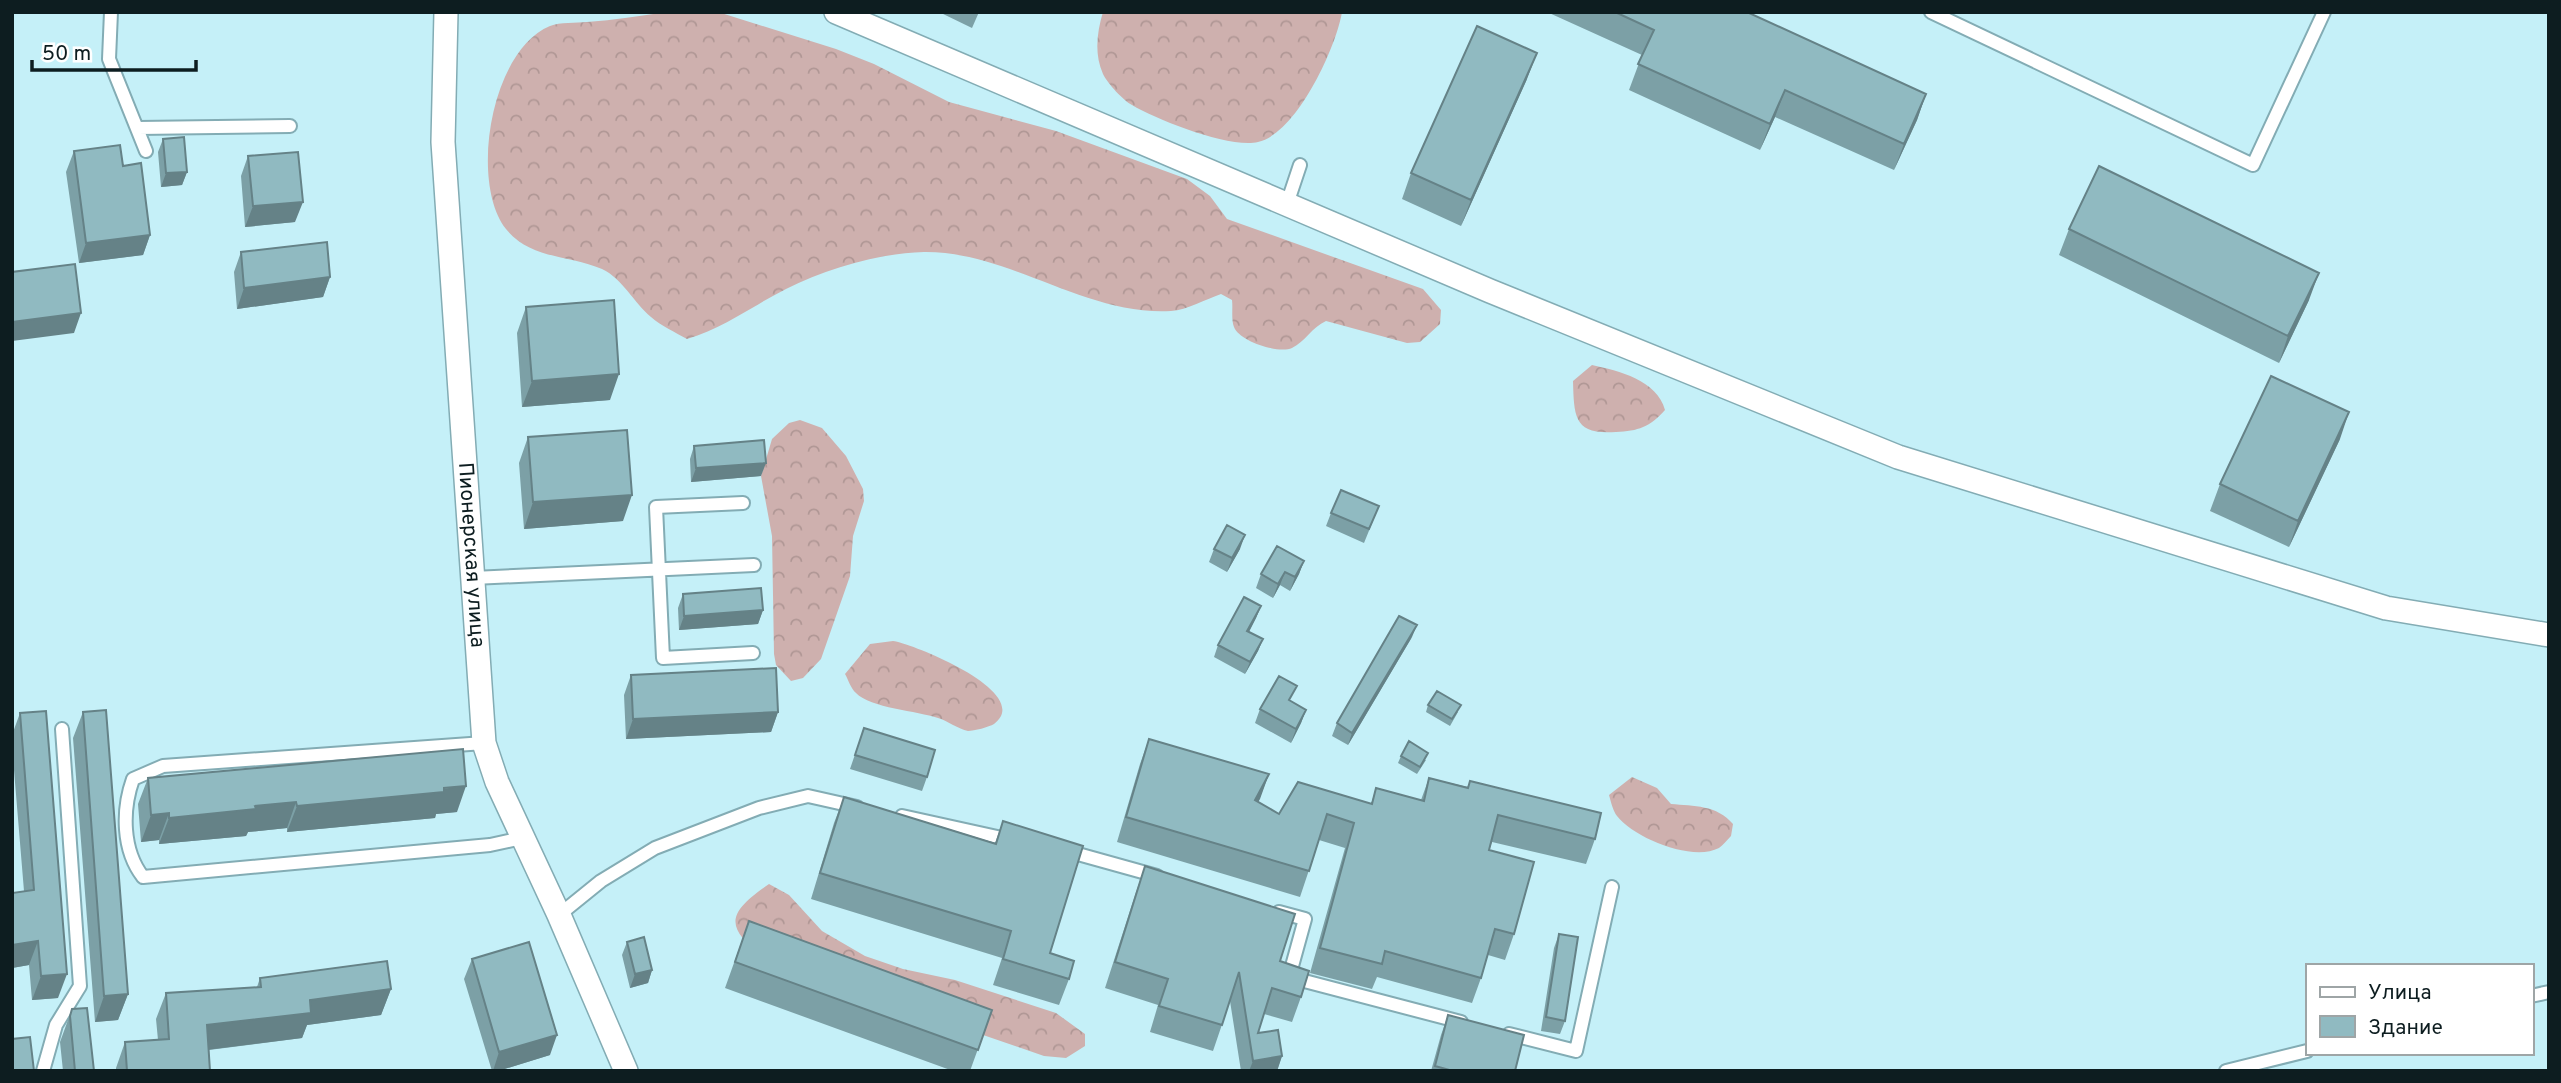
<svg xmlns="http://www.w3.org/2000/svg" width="2561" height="1083" font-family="Overpass,sans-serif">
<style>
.forest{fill:url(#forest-crowns)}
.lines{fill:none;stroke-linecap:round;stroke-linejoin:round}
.lane-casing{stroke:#83acb4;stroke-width:16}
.street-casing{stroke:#83acb4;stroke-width:26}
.lane{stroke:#fff;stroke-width:12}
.street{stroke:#fff;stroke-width:23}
.wall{fill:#7ca0a6}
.shaded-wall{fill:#658287}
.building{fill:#90bac1;stroke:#658287;stroke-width:2}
.labels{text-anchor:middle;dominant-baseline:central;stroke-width:5;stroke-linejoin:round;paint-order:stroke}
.street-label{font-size:21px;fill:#0d1d20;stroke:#fff}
</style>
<defs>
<pattern id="forest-crowns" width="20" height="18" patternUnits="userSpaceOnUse" patternTransform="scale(1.75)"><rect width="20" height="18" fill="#ceb0ae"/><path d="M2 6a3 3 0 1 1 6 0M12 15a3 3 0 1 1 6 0" fill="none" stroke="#b09795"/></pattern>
</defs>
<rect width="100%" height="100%" fill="#c5f0f8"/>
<path class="forest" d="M666,12H718L836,49L874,64L949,102L1056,131L1187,179L1210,196L1227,219L1423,289L1441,310L1440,324L1420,342L1407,343L1326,321C1312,327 1305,342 1292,348C1278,354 1239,341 1234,327C1231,320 1233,308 1232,300L1221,294C1206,299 1187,310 1171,311C1085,316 1009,251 924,252C879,253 826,269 786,289C752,306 724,328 687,339C675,332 661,326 651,317C634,303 623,279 602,269C569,255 530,259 506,229C469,182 491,50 550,26C560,22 576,23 587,22C614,20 640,16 666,12Z
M1103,12H1342C1336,48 1297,133 1258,142C1231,149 1157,120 1132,105C1124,101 1107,83 1103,74C1094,54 1097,32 1103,12Z
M1592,365C1619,371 1657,380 1665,410C1650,427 1638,431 1616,432C1574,435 1574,417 1573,381Z
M800,420L822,428L846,456L863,489L864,501L853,536L850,576L821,659L803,678L791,681L776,665L774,654L772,536L761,476L772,439L789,423Z
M893,641C914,644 1035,693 994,724C989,727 974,731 968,731C958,729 948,721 938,718C918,711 870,708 856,693C851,689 848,679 845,674L870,644Z
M1632,777L1657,788L1671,804C1694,806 1717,805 1733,824L1731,836C1727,840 1723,845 1719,848C1692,862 1634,838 1617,816C1613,811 1611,802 1609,795Z
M769,884L789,895L822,931L865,956L903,969L955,980L1056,1013L1085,1034V1046L1066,1058L1044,1056L768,961C727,929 722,916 769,884Z"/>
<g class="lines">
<defs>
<path id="lane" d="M111,12L109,59L146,151
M1931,12L2253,165L2324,12
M138,128L290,126
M1287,204L1300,165
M743,503L656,507L663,658L753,653
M473,578L754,565
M484,743L163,766L133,779C122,810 122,850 143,877L490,845L522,838
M902,816L1011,840
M1067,851L1157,876
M1279,912L1305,919L1289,977L1461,1022
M559,915L601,881L655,848L759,808L808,796L857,807
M2531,996L2549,992
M1509,1034L1576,1051L1612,887
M43,1071L56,1025L80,986L62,729
M2226,1071L2307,1051"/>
<g id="street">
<path id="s1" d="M446,12L443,142L484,743L497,782L559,915L626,1071"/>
<path d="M836,12L1490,291L1898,457L2386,608L2549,635"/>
</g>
</defs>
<use href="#lane" class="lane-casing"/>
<use href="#street" class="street-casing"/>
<use href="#lane" class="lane"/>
<use href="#street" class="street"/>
</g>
<path class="wall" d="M939,12H979L972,28Z
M1547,12H1747L1926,94L1917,120L1894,170L1775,117L1760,150L1629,90L1642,55Z
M1527,79L1461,226L1402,199L1411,173Z
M163,139L187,172L182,185L161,187L158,152Z
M74,151L123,166L150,235L143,255L79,263L66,172Z
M248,156L295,222L245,227L241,176Z
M2069,229L2309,300L2279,363L2059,255Z
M241,252L330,277L323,297L237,309L234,272Z
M526,307L610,400L522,407L517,333Z
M528,437L623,521L524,529L519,463Z
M2340,439L2289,547L2210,511L2220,484Z
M694,446L761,476L691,482L690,459Z
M1379,506L1364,543L1326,526L1331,513Z
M1214,549H1240L1227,572L1209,562Z
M1304,561L1299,574L1290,591L1280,585L1273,598L1256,588L1261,574Z
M683,594L763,610L758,624L679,630L678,608Z
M1261,606L1256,618L1249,632L1263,639L1258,651L1245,674L1214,657L1218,645Z
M1412,637L1348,745L1332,736L1337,723Z
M631,675L778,712L771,732L626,739L624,695Z
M1291,701L1306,710L1301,723L1291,743L1255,723L1260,709Z
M1428,705L1458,712L1450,726L1426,712Z
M83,712L128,994L118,1020L95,1022L73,738Z
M20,713L58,998L32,1000L29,965L12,968V893L24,891L12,746V735Z
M864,728L927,777L922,791L850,769Z
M1149,739L1269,774L1258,802L1279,814L1371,804L1376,788L1421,800L1429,778L1468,787L1470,781L1595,839L1586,864L1492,842L1489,850L1514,934L1505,960L1488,955L1481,978L1472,1003L1377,977L1372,989L1310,973L1345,848L1319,840L1300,897L1117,842L1140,764Z
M1401,756L1426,760L1417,774L1398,763Z
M148,778L457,812L436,814L435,818L287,832V828L248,832L246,836L159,844V840L141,842L138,804Z
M844,797L995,843L1003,821L1050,953L1069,979L1059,1005L993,985L1002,958L811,899L834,823Z
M1145,866L1280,961L1301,997L1292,1022L1264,1014L1258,1033L1282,1056L1277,1071H1241L1230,1001L1213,1051L1150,1032L1158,1005L1105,988L1136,892Z
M749,921L992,1010L970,1071H953L725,988Z
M1559,934L1565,1021L1560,1034L1541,1031L1554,948Z
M627,942L652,970L648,983L630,988L622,955Z
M472,959L550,1055L498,1071H492L464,979Z
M260,978L391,989L381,1015L307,1025L302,1038L209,1050L210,1071H116V1068L125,1042L158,1040L156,1019L166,993L257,987Z
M72,1009L94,1071H63L60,1042Z
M1448,1015L1515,1071H1431L1441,1035Z"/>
<path class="shaded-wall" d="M1537,53L1527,79L1461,226L1471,200Z
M1785,90L1775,117L1760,150L1770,124Z
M1926,94L1917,120L1894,170L1904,144Z
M187,172L182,185L161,187L166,173Z
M303,202L295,222L245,227L253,206Z
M150,235L143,255L79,263L86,243Z
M2319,273L2309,300L2279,363L2288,336Z
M330,277L323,297L237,309L244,288Z
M81,313L74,333L12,341V322Z
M619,374L610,400L522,407L532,381Z
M2349,412L2340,439L2289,547L2298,521Z
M766,463L761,476L691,482L696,468Z
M632,495L623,521L524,529L533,502Z
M1245,535L1240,549L1227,572L1232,558Z
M1304,561L1299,574L1290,591L1295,577Z
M1285,572L1280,585L1273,598L1278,584Z
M1261,606L1256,618L1243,643L1247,631Z
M763,610L758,624L679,630L684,616Z
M1417,625L1412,637L1348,745L1352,733Z
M1263,639L1258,651L1245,674L1250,662Z
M1306,710L1301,723L1291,743L1296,729Z
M778,712L771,732L626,739L633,719Z
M1269,774L1260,799L1245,825L1255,800Z
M466,786L457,812L436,814L435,818L287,832L297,806Z
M296,802L287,828L248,832L246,836L159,844L169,818L255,806Z
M169,813L159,840L141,842L151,815Z
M38,941L29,965L12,968V945Z
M652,970L648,983L630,988L635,974Z
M67,974L58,998L32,1000L41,976Z
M391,989L381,1015L307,1025L302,1038L198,1051L207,1025L310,1000Z
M128,994L118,1020L95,1022L104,996Z
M557,1035L550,1055L498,1071H493L499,1052Z
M1282,1056L1277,1071H1249L1253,1061Z"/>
<path class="building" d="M1615,12H1747L1926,94L1904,144L1785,90L1770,124L1638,64L1654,30Z
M1477,26L1537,53L1471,200L1411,173Z
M184,137L187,172L166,173L163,139Z
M120,145L123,166L141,163L150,235L86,243L74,151Z
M298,152L303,202L253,206L248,156Z
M2099,166L2319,273L2288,336L2069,229Z
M327,242L330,277L244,288L241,252Z
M75,264L81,313L12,322V272Z
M614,300L619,374L532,381L526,307Z
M2271,376L2349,412L2298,521L2220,484Z
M627,430L632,495L533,502L528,437Z
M764,440L766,463L696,468L694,446Z
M1341,490L1379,506L1369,529L1331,513Z
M1227,525L1245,535L1232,558L1214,549Z
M1277,546L1304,561L1295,577L1285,572L1278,584L1261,574Z
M761,588L763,610L684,616L683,594Z
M1244,597L1261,606L1247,631L1263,639L1250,662L1218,645Z
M1399,616L1417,625L1352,733L1337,723Z
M776,668L778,712L633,719L631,675Z
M1279,676L1297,686L1289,700L1306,710L1296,729L1260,709Z
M1437,691L1461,705L1452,719L1428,705Z
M106,710L128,994L104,996L83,712Z
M46,711L67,974L41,976L38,941L12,945V893L34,890L20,713Z
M864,728L935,750L927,777L855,755Z
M1149,739L1269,774L1255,800L1279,814L1298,782L1372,804L1376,788L1424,801L1429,778L1468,788L1470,781L1601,813L1595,839L1498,815L1489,850L1534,862L1514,934L1495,929L1481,978L1385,951L1382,964L1320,948L1354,823L1327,814L1309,871L1126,817Z
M1409,741L1428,753L1420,767L1401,756Z
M463,749L466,786L444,788V792L297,806L296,802L255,806L256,809L169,818V813L151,815L148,778Z
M844,797L996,844L1003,821L1083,846L1050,953L1074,961L1069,979L1003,959L1011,931L820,873Z
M1145,866L1295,914L1280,961L1309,971L1301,997L1272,988L1258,1033L1278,1030L1282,1056L1253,1061L1239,972L1222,1025L1159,1006L1168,979L1115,962Z
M749,921L992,1010L978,1050L735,962Z
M1559,934L1578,937L1565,1021L1546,1017Z
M644,937L652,970L635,974L627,942Z
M529,942L557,1035L499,1052L472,959Z
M387,961L391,989L310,1000L311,1013L207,1025L210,1071H127L125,1042L169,1039L166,993L261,987L260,978Z
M87,1008L94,1071H75L70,1016L72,1009Z
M1448,1015L1524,1035L1515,1071H1453L1435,1066Z
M30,1037L34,1071H13L12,1039Z"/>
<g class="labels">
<g class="street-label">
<text stroke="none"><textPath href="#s1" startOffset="544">Пионерская улица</textPath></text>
</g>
</g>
<rect width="2561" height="1083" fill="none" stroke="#0d1d20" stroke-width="28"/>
<rect x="2306" y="964" width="228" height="91" fill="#ffffff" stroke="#9ea5a6" stroke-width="2"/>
<rect x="2320" y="987" width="35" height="10" fill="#ffffff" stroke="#9ea5a6" stroke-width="2"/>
<text x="2368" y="999" font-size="21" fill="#0d1d20">Улица</text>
<rect x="2320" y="1016" width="35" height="21" fill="#90bac1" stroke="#9ea5a6" stroke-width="2"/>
<text x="2368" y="1034" font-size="21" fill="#0d1d20">Здание</text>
<path d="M32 60v10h164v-10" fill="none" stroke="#0d1d20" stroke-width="3.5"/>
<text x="42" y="60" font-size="21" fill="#0d1d20" stroke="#ffffff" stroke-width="5" paint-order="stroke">50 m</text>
</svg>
